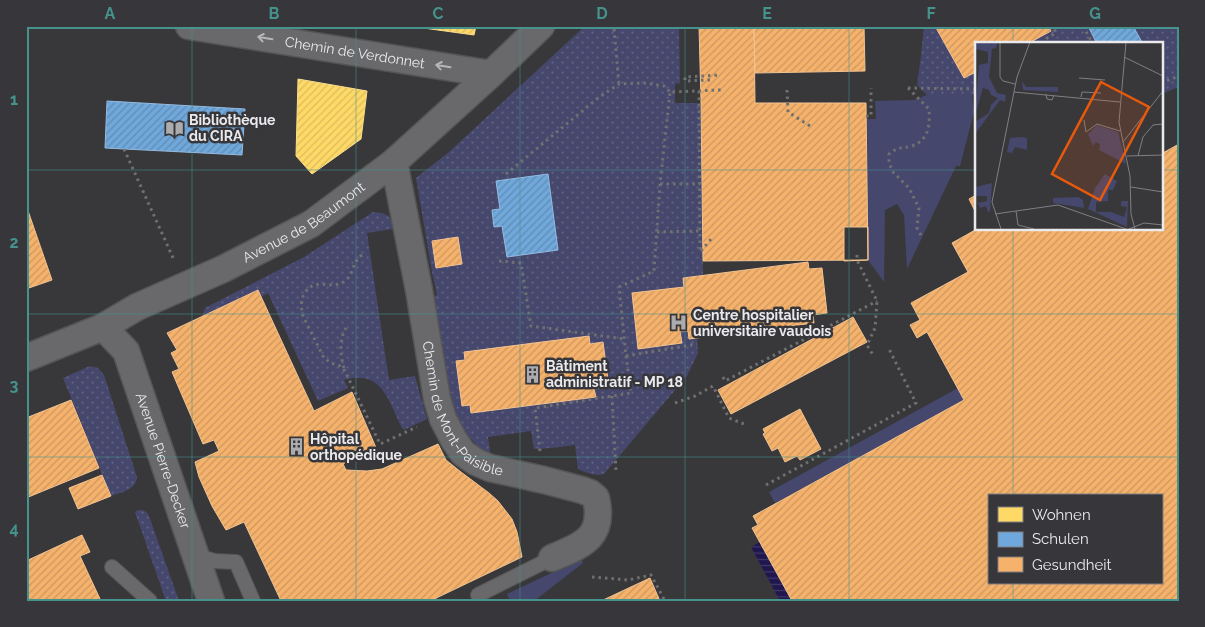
<svg xmlns="http://www.w3.org/2000/svg" width="1205" height="627" font-family="Raleway,sans-serif">
<style>
.grass{fill:#46476c}
.park{fill:url(#park-dots)}
.water{fill:url(#water-rules)}
.homes{fill:url(#homes-hatch);stroke:#f9de8e}
.schools{fill:url(#schools-hatch);stroke:#94bce1}
.health{fill:url(#health-hatch);stroke:#f2c392;fill-rule:evenodd}
.lines{fill:none;stroke-linecap:round;stroke-linejoin:round}
.service-casing{stroke:#555556;stroke-width:16}
.minor-casing{stroke:#555556;stroke-width:29}
.path{stroke:#707071;stroke-width:3;stroke-dasharray:2.5 4;stroke-linecap:butt}
.service{stroke:#69696b;stroke-width:14}
.minor{stroke:#69696b;stroke-width:26}
.oneway{stroke:#b6b6b9}
.grid{fill:none;stroke:#46938e;stroke-width:1;stroke-opacity:0.55}
.labels{text-anchor:middle;dominant-baseline:central;stroke-width:5;stroke-linejoin:round;paint-order:stroke}
.street-label{font-size:14px;fill:#eaeaed;stroke:#37373b}
.poi-label{font-size:14px;font-weight:bold;fill:#eaeaed;stroke:#37373b;text-anchor:start}
.inset-road{fill:none;stroke:#7f7f82;stroke-width:1}
.view{fill:#e8590c;fill-opacity:0.15;stroke:#e8590c;stroke-width:2.5}
.inset-edge{fill:none;stroke:#eaeaed;stroke-width:2.5}
.neatline{fill:none;stroke:#46938e;stroke-width:2}
.grid-label{font-size:16px;text-anchor:middle;font-weight:bold;fill:#46938e}
</style>
<defs>
<pattern id="park-dots" width="8" height="8" patternUnits="userSpaceOnUse" patternTransform="scale(1.25)"><rect width="8" height="8" fill="#46476c"/><path d="M2 2h.1M6 6h.1" fill="none" stroke="#616281" stroke-width="1.8" stroke-linecap="round"/></pattern>
<pattern id="water-rules" width="6" height="5" patternUnits="userSpaceOnUse" patternTransform="scale(1.25)"><rect width="6" height="5" fill="#1f174e"/><path d="M0 2.5h6" fill="none" stroke="#403968"/></pattern>
<pattern id="homes-hatch" width="6" height="6" patternUnits="userSpaceOnUse" patternTransform="scale(1.25)"><rect width="6" height="6" fill="#ffd966"/><path d="M-1 1l2-2M0 6l6-6M5 7l2-2" fill="none" stroke="#dabc60"/></pattern>
<pattern id="schools-hatch" width="6" height="6" patternUnits="userSpaceOnUse" patternTransform="scale(1.25)"><rect width="6" height="6" fill="#6fa8dc"/><path d="M-1 1l2-2M0 6l6-6M5 7l2-2" fill="none" stroke="#638baf"/></pattern>
<pattern id="health-hatch" width="6" height="6" patternUnits="userSpaceOnUse" patternTransform="scale(1.25)"><rect width="6" height="6" fill="#f6b26b"/><path d="M-1 1l2-2M0 6l6-6M5 7l2-2" fill="none" stroke="#ca9762"/></pattern>
</defs>
<rect width="100%" height="100%" fill="#38383a"/>
<path class="grass" d="M927,95H972L974,112L960,166H956L907,269L904,215L897,204L885,210L884,282L868,260L867,119H876L875,101L914,100Z
M958,388L964,400L775,503L769,492Z
M581,559L583,563L534,601H510L507,594Z"/>
<path class="park" d="M585,26H679L680,83L675,84V103H701L703,275L683,278L684,287L632,293L638,348L681,343L680,331H688L697,338L698,353L687,376L604,474C594,476 587,473 578,469L575,445L551,448L534,449L531,431L488,437L491,458L484,453L463,430L451,404L433,297L437,295L432,272L416,178L449,152Z
M924,26H1179V87L1161,94V44H976V95H927L917,85L921,56Z
M373,212C385,213 393,215 393,229L367,233L389,380L415,376L427,419L404,430L402,428C388,400 382,369 344,380L348,388L318,401L268,293L261,297L258,290L202,317L205,308L304,257Z
M90,366L98,368L104,375L137,477C136,490 122,492 111,496L63,378Z
M138,510C144,510 147,511 149,516L179,601H166L135,512Z"/>
<path class="water" d="M760,542L792,601H780L751,547Z"/>
<path class="homes" d="M409,26H476L474,35Z
M298,79L367,91L361,139L312,174L296,156Z"/>
<path class="schools" d="M1088,26H1133L1143,44H1097Z
M107,101L245,109L242,155L105,148Z
M548,174L558,250L507,257L502,226L494,227L492,210L500,209L496,181Z"/>
<path class="health" d="M699,26H754L755,103H866L868,260L703,261L701,103Z
M754,26H864L865,71L755,73Z
M935,26H1048L1051,31L1027,44H976V72L964,78Z
M1179,144V601H792L752,528L758,525L753,516L964,400L927,332L917,338L910,325L920,320L911,303L968,272L952,243L977,229H1161V154ZM989,496H1161V583H989Z
M976,195V213L969,199Z
M26,205L52,280L26,289Z
M844,227H868V260L844,261Z
M458,237L462,264L436,268L432,241Z
M808,262L809,269L822,268L827,313L813,315L814,323L689,339L688,331H680L682,343L638,349L632,293L684,287L683,278Z
M258,290L314,411L352,392L377,450L343,464L346,470L367,471L382,469L438,444L446,460L461,472L489,493L498,501L512,519L517,532L522,557L430,601H281L244,522L226,530L212,506L199,477L195,462L219,451L214,440L203,444L172,372L179,369L171,353L177,350L167,333Z
M853,317L867,342L731,414L718,390Z
M589,336L590,344L603,342L609,387L594,389L596,397L471,413L470,405L462,406L456,361L465,360L464,352Z
M71,400L99,468L26,498V418Z
M800,409L821,449L800,460L797,456L785,462L778,448L772,451L763,434L765,433L763,429Z
M102,475L111,496L78,509L69,488Z
M82,535L90,552L80,556L101,601H26V561Z
M650,578L660,601H601Z"/>
<g class="lines">
<defs>
<path id="service" d="M195,555L214,561L236,562L253,601
M112,567L150,601
M478,595L552,558"/>
<g id="minor">
<path id="s1" d="M189,26L491,74"/>
<path id="s2" d="M394,162L419,290L437,399L443,419L454,440L463,453L476,462L490,468L544,480L582,490L590,493L596,498C605,537 583,545 552,558"/>
<path id="s3" d="M103,327L126,351L211,601"/>
<path id="s4" d="M26,358L103,327L137,307L223,269L311,224L394,162L491,74L541,26"/>
</g>
</defs>
<use href="#service" class="service-casing"/>
<use href="#minor" class="minor-casing"/>
<path class="path" d="M1083,26L1093,44
M614,29L619,84
M1042,44L1047,38L1056,33L1053,26
M710,80L685,81V77L720,75
M1161,83L1179,76
M908,88L929,109C930,125 929,140 912,146C901,149 899,146 889,154V162L892,171L909,188L919,208L917,228L922,237
M908,88L976,89
M787,90L788,112L810,126
M699,91L700,252
M866,116H871V88
M124,149L174,260
M506,174L598,98L619,84L644,83L664,86L670,92
M660,184H700
M657,232L701,231
M701,251L711,239
M362,255C352,262 354,274 345,281C332,291 315,276 305,293C300,300 301,308 303,316L324,358L331,363L340,366L345,371L380,444L417,427
M857,255V260L877,301L875,328L867,345L873,355
M499,261L521,263L531,326L624,339
M626,356L697,344
M344,368C340,355 339,339 346,328
M723,377L725,381L877,301
M612,396L616,471
M675,403L695,396L713,386L729,418L744,424
M540,451L535,408L631,393L626,356L619,287L654,271L660,184L670,92L721,90
M766,485L916,403L888,347
M592,577L628,580L651,575L665,601"/>
<use href="#service" class="service"/>
<use href="#minor" class="minor"/>
</g>
<defs><path id="oneway-shaft" d="M-6 0H5M1.5-3L5.5 0L1.5 3" fill="none" stroke-width="1.6" stroke-linecap="round" stroke-linejoin="round" transform="scale(1.25)"/></defs>
<g class="oneway">
<use href="#oneway-shaft" transform="translate(265 38) rotate(-171)"/>
<use href="#oneway-shaft" transform="translate(443 66) rotate(-171)"/>
</g>
<path class="grid" d="M192,26V601M356,26V601M520,26V601M685,26V601M849,26V601M1013,26V44M26,170H976M1161,170H1179M1013,229V496M26,314H1179M26,457H1179M1013,583V601"/>
<defs>
<symbol id="library-bare" viewBox="-9 -9 18 18"><path d="M-6-4Q-3-5.5-.7-3.5V5Q-3 3-6 4ZM6-4Q3-5.5 .7-3.5V5Q3 3 6 4Z" fill="#acacae" stroke="#37373b" stroke-width="2.5" paint-order="stroke"/></symbol>
<symbol id="hospital-bare" viewBox="-9 -9 18 18"><path d="M-5-5h3v3.5h4V-5h3V5h-3V1.5h-4V5h-3Z" fill="#acacae" stroke="#37373b" stroke-width="2.5" paint-order="stroke"/></symbol>
<symbol id="building-bare" viewBox="-9 -9 18 18"><path d="M-4-6H4V6H1V3H-1V6H-4ZM-2.5-4.3h1.7v1.8h-1.7ZM.8-4.3h1.7v1.8H.8ZM-2.5-1h1.7V.8h-1.7ZM.8-1h1.7V.8H.8Z" fill="#acacae" stroke="#37373b" stroke-width="2.5" paint-order="stroke"/></symbol>
</defs>
<g fill-rule="evenodd">
<use href="#library-bare" x="162" y="116" width="25" height="25"/>
<use href="#hospital-bare" x="666" y="310" width="25" height="25"/>
<use href="#building-bare" x="520" y="362" width="25" height="25"/>
<use href="#building-bare" x="284" y="434" width="25" height="25"/>
</g>
<g class="labels">
<g class="street-label">
<text stroke="none"><textPath href="#s1" startOffset="168">Chemin de Verdonnet</textPath></text>
<text stroke="none"><textPath href="#s4" startOffset="310">Avenue de Beaumont</textPath></text>
<text stroke="none"><textPath href="#s2" startOffset="264">Chemin de Mont-Paisible</textPath></text>
<text stroke="none"><textPath href="#s3" startOffset="149">Avenue Pierre-Decker</textPath></text>
</g>
<g class="poi-label">
<text x="189" y="120">Bibliothèque<tspan x="189" dy="16">du CIRA</tspan></text>
<text x="693" y="315">Centre hospitalier<tspan x="693" dy="16">universitaire vaudois</tspan></text>
<text x="546" y="366">Bâtiment<tspan x="546" dy="16">administratif - MP 18</tspan></text>
<text x="310" y="439">Hôpital<tspan x="310" dy="16">orthopédique</tspan></text>
</g>
</g>
<g transform="translate(975 42)">
<rect width="188" height="188" fill="#38383a"/>
<path d="M17,141L15,169L13,170L11,164L5,166L2,158L4,161L12,159V154H1L0,145Z" fill="#46476c"/>
<path d="M0,0H23L21,6L17,7L14,35L22,51L31,53L30,60L25,58L0,92V80L14,71L16,63L23,56L16,53L14,48L8,46L0,73L4,23L13,21V10L2,7L0,9Z" fill="#46476c"/>
<path d="M47,39L51,45H83V50L48,48ZM122,83L143,90L151,122L124,108L125,102L121,100L118,104L113,92ZM47,95L52,96V108L40,105L37,111L32,110L35,96ZM130,132L142,139L138,148H133V159L121,160V170H136L149,175L152,165L146,164V159H153L152,185L113,167L120,146ZM103,155L108,158L109,166L78,161V156Z" fill="#46476c"/>
<path class="inset-road" d="M25,0V35L28,39L40,42M151,0L144,80L155,134L156,172L160,187M149,15L188,34M104,36L130,38M39,50L145,60M71,52L72,57L77,58L79,53M106,55L107,50L126,51M109,78L111,90L122,82L145,89M148,100L188,49M152,114L188,113M163,114L168,95L178,83L188,82M156,145L188,150M41,169L43,183L59,187M20,172L83,163L151,187M26,187L17,160L42,35L55,0M154,187L169,181L188,183"/>
<path class="view" d="M126,40L174,65L125,158L77,132Z"/>
<rect width="188" height="188" class="inset-edge"/>
</g>
<rect width="1205" height="627" fill="none" stroke="#37373b" stroke-width="55"/>
<rect x="988" y="494" width="175" height="90" fill="#37373b" stroke="#7f7f82"/>
<rect x="998" y="507" width="25" height="15" fill="#ffd966" stroke="#7f7f82"/>
<text x="1032" y="520" font-size="15" fill="#eaeaed">Wohnen</text>
<rect x="998" y="532" width="25" height="15" fill="#6fa8dc" stroke="#7f7f82"/>
<text x="1032" y="544" font-size="15" fill="#eaeaed">Schulen</text>
<rect x="998" y="557" width="25" height="15" fill="#f6b26b" stroke="#7f7f82"/>
<text x="1032" y="570" font-size="15" fill="#eaeaed">Gesundheit</text>
<rect x="28" y="28" width="1150" height="572" class="neatline"/>
<g class="grid-label">
<text x="110" y="19">A</text>
<text x="274" y="19">B</text>
<text x="438" y="19">C</text>
<text x="602" y="19">D</text>
<text x="767" y="19">E</text>
<text x="931" y="19">F</text>
<text x="1095" y="19">G</text>
<text x="14" y="105">1</text>
<text x="14" y="248">2</text>
<text x="14" y="391">3</text>
<text x="14" y="534">4</text>
</g>
</svg>
